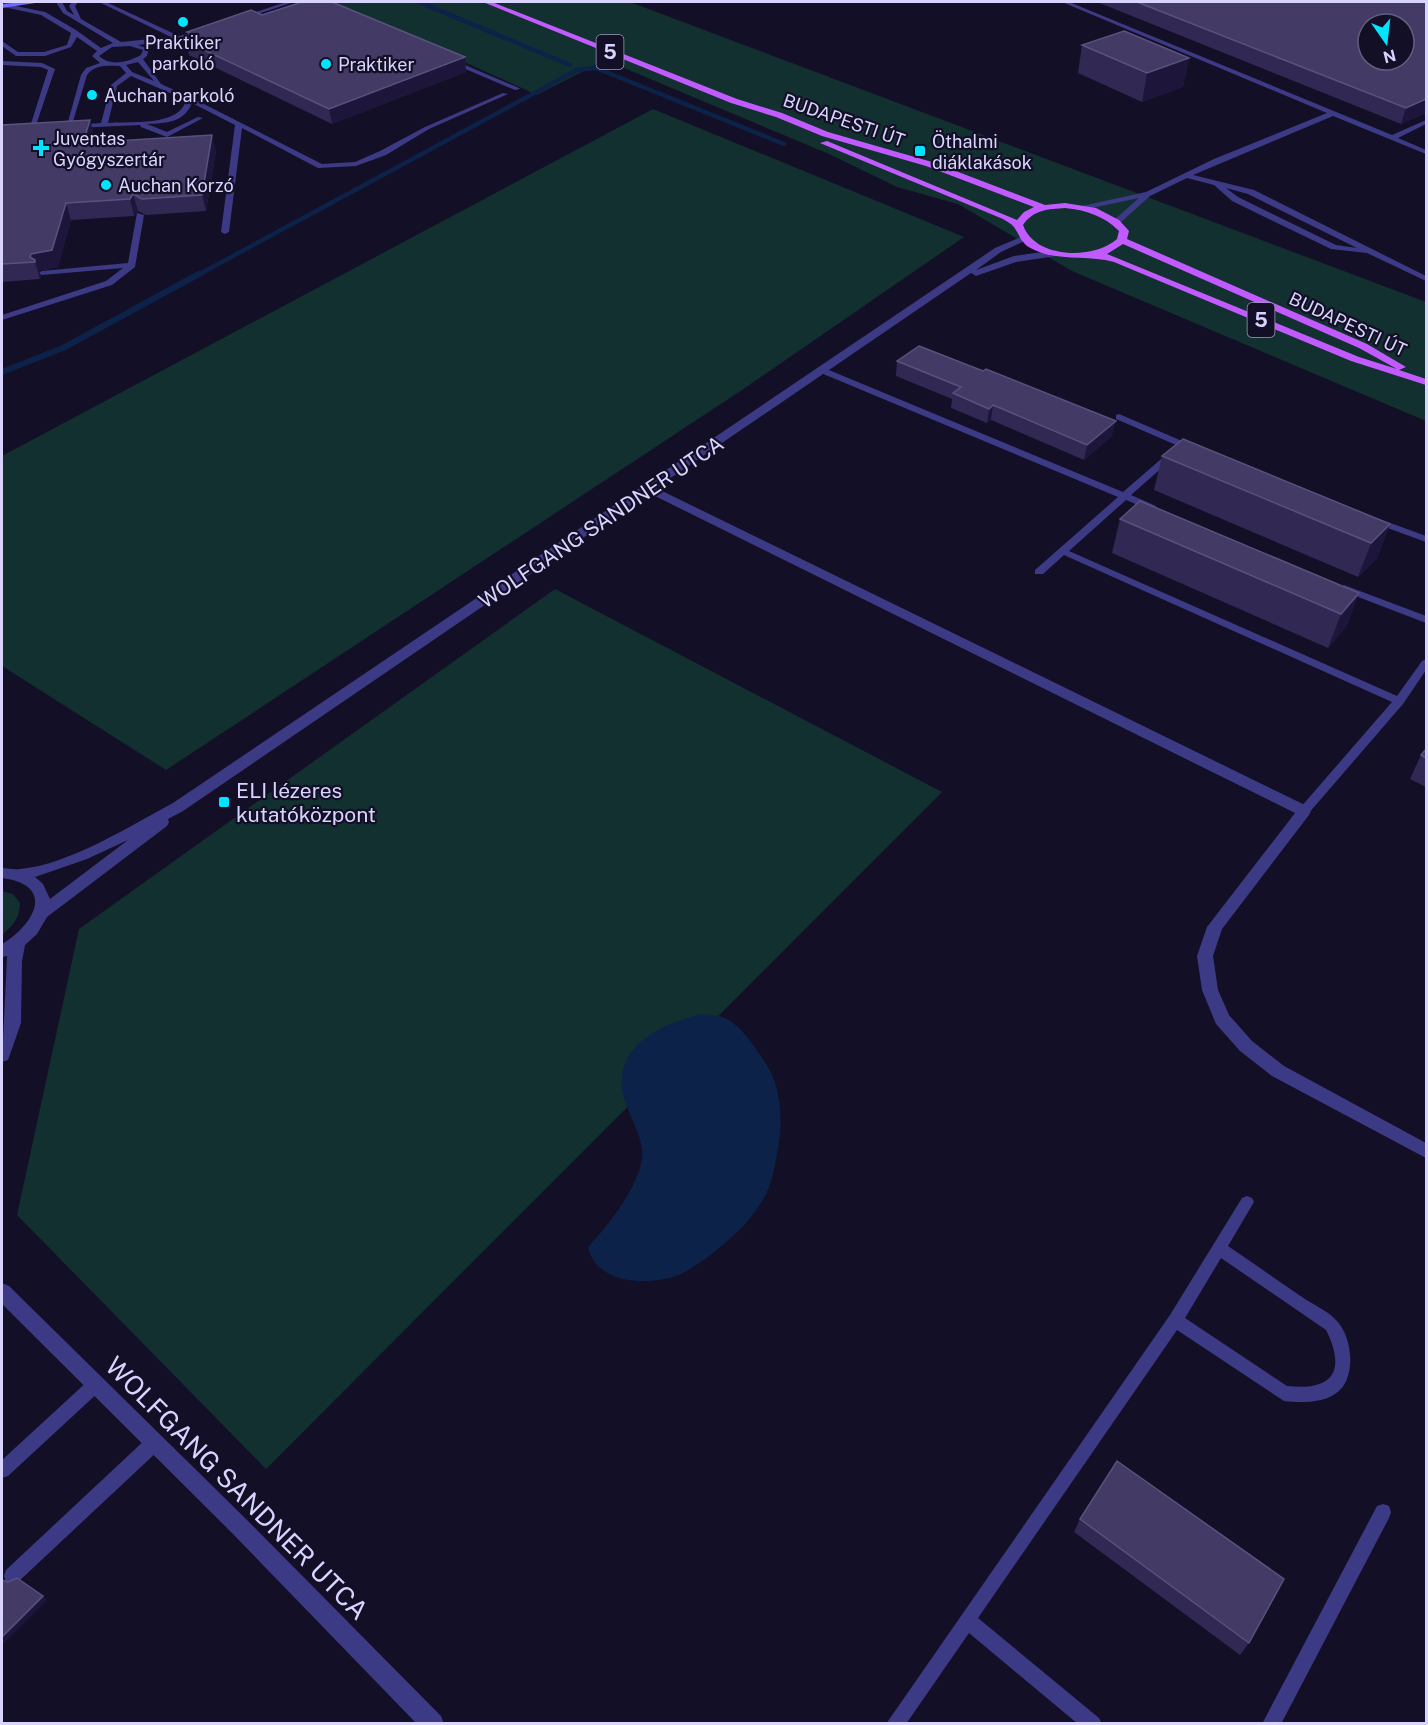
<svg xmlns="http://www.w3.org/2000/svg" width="1428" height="1725" font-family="'Public Sans',sans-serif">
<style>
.green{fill:#12302f}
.water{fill:#0c2248}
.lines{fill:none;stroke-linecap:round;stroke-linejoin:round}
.stream-far1{stroke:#0c2248;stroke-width:4.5}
.stream{stroke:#0c2248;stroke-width:6}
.lane{fill:#3d3a85;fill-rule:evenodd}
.street{fill:#3d3a85;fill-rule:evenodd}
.secondary{fill:#6f6bff;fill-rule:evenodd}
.primary{fill:#c25bff;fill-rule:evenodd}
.wall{fill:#312854}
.shaded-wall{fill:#1d163a}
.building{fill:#433a66;stroke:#5a527e;stroke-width:1.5;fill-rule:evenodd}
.poi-dot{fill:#00e5ff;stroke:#130f26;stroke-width:2}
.labels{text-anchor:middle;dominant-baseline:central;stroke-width:4.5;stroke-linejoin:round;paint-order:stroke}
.far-poi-label{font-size:18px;fill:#d9d4ff;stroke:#130f26;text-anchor:start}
.far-street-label{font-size:18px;fill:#d9d4ff;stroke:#130f26}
.shield{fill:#130f26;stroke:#9e99be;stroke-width:1.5}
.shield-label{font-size:20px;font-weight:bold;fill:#d9d4ff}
.street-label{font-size:21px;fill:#d9d4ff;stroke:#130f26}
.poi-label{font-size:21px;fill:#d9d4ff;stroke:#130f26;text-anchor:start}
.near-street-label{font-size:26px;fill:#d9d4ff;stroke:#130f26}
</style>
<rect width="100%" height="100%" fill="#130f26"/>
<path class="green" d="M332,2H630L1426,302V421L1072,271L958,204L897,187L829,154L605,60L537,95Z
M653,109L964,237L742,390L166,770L2,666V456Z
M555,589L942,792L266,1469L17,1215L79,929Z
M2,891L13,894L20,903C20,918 13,925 2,935Z"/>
<path class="water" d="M701,1014C709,1015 720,1015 727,1019C743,1028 753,1045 763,1059C780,1082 783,1115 779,1142C774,1173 772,1191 751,1217C737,1235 698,1268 676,1276C646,1286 596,1284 588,1247C608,1226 638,1188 642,1158C644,1143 635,1127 630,1114C627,1106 622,1096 622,1088C617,1043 665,1023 701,1014Z"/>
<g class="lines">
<path class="stream-far1" d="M419,2L570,65
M196,276L577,70L596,68L784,144"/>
<path class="stream" d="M2,372L63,348L199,274"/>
<path class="lane" d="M56,2H62L67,11L74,15L69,6L72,2H78L75,6L81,19L121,42L171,37L99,2H106L179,36L204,29V31L179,40L138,45L149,49L147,56L143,59L161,84L192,98L322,164L355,162L380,151L425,127L503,93L508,94L429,129L386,155L356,166L318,168L242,128L229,232L225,234L221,232L235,125L192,103C184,123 166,123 147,124L167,132L198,117L203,118L167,137L141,127L140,125L75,128V126L77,125L101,123L111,85L126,73L120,66C109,66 95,64 87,75L71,128L66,129L81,75L86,68L100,63L92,56L97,51L77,37L71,47L45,56H16L2,46V41L18,52H44L67,45L71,33L41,15L4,7L6,4L45,12L76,30L101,48L113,43L63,13ZM130,46L143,50L141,55C128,62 111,67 99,56L112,47ZM138,62L154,81L132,72L126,65ZM131,76L186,100C179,127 131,121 108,123L117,86Z
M286,2H294L243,19L238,18Z
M1062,2H1069L1392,135L1426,120V124L1398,138L1426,150V154L1333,116L1193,175L1254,190L1426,276V281L1367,253L1331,249L1232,201L1214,185L1187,178L1150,196L1120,223L1113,221L1139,198L1082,210V206L1146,192L1214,159L1327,113ZM1226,188L1248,194L1357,248L1336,245L1238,197Z
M451,59L519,88L520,89L515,90L449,62V60Z
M2,61L42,63L55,69L34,131L29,130L48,70L41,67L2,65Z
M137,213L144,215L135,267L112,285L2,320V315L106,281L123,268L42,275L38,273L42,271L128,263Z
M824,368L1123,492L1167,454H1173V458L1131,495L1156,506V510H1150L1126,500L1069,551L1397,696L1422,661L1426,659V670L1403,704L1308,814H1300L1298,811L1300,808L1392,702L1064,555L1043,574H1035V570L1118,497L821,373V369Z
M1119,414L1196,447L1198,449L1196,451H1190L1116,419V415Z
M1374,517L1426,536V542L1371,522L1369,520Z
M1344,585L1426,616V623L1340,590L1339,588Z
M1247,1196L1252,1198L1254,1202L1228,1246C1254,1264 1279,1281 1305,1299C1314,1305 1328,1311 1336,1320C1351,1335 1355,1367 1344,1385C1331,1404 1304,1403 1284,1401L1177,1330L978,1618L1099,1718L1102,1724H1078L969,1633L906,1724H886L1170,1315L1242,1198ZM1221,1258L1326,1330C1347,1372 1332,1391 1287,1386L1185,1318Z
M95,1377L101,1380L103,1385L101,1390L8,1476L2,1478V1460L89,1380Z
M153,1436L159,1438L161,1444L159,1450L18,1582L12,1584L6,1582L4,1576L6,1570L147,1438Z
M1383,1504L1389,1506L1391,1512L1389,1518L1281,1724H1262L1377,1506Z"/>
<path class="street" d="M1021,237L1029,239L1001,252L976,270L1014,256L1056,250L1061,253L1056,256L1016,262L976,276L971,273L656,488L1309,807L1311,811L1309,815L1222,929L1213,956L1218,990L1229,1015L1252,1041L1284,1066L1426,1143V1158L1272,1076L1240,1051L1216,1024L1202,990L1197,956L1207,927L1295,813L649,493L183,811L168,819L169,822L167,826L47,917L37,934L25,945L22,961L21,1023L8,1060L2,1062L7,956L2,957V944C35,924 56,885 2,878V868C7,868 14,870 20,869C68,865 130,826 173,803L995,248ZM128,840L50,899L43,884L35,877L87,859Z
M2,1283L9,1286L245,1518L441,1716L444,1724H417L231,1532L2,1304Z"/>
<path class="secondary" d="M22,2H42L2,8V4Z"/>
<path class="primary" d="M483,2H492L737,99L782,113L828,132L932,162L1045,205L1065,203L1096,208L1119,220L1129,231L1127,239L1367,344L1406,367L1399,370L1426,379V385L1351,361L1114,262C1085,254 1054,263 1027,246C1020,240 1019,234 1014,227C1012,224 1006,221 1003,219L820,143L827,141L1017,220L1024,212L1034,207L926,166L822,136L776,117L731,103ZM1065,208C1086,210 1104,216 1119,231L1117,239C1093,260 1035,259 1023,225C1033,210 1048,209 1065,208ZM1123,244L1359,348L1397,369L1359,357L1107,254Z"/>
</g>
<path class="wall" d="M1097,2H1426V113L1401,124Z
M262,15L465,57L466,72L332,124L189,55L185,41L189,39L187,32Z
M1082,45L1189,58L1183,87L1142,102L1078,73Z
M90,120L94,136L92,143L216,151L206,211L146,215L138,211L134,216L71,220L58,267L39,271L41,277L40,279L2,282V125Z
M897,361L1112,436L1084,460L991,420L987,423L951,408L952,399L896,376Z
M1162,456L1390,524L1377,558L1358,577L1154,490Z
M1120,519L1359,593L1346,627L1328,648L1112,553Z
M1426,749V787L1410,779L1421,755Z
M1080,1519L1249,1643L1240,1655L1074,1532Z"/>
<path class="shaded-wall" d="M465,57L466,72L332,124L329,109Z
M1189,58L1183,87L1142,102L1147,73Z
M1426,99V113L1401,124L1406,108Z
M90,120L94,136L88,159L83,143Z
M212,135L216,151L206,211L202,195Z
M133,194L138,211L134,216L130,199Z
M66,203L71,220L58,267L39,271L41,277L40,279L35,262L30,257Z
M993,405L991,420L987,423L989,409Z
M1116,421L1112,436L1084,460L1087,445Z
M1390,524L1377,558L1358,577L1371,543Z
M1359,593L1346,627L1328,648L1341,614Z
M2,1568L4,1570L2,1577L5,1584L2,1580Z
M43,1596L47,1600L2,1645V1637Z"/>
<path class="building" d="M302,2H332L465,57L329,109L185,41L198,36L187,32L251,10L262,15Z
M1137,2H1426V99L1406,108ZM1368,24H1404V60H1368Z
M1124,31L1189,58L1147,73L1082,45Z
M90,120L83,143L212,135L202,195L142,199L133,194L130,199L66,203L52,250L31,254L30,257L35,260V262L2,264V125Z
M919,346L983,371L986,369L1116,421L1087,445L993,405L989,409L953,393L961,387L897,361Z
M1183,439L1390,524L1371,543L1162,456Z
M1140,501L1359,593L1341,614L1120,519Z
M1426,749V758L1421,755Z
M1117,1461L1284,1579L1249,1643L1080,1519Z
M17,1578L43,1596L2,1637V1580L8,1582Z"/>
<g class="poi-dot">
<circle cx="183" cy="22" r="6"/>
<circle cx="326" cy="64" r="6"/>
<circle cx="92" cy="95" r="6"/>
<path d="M38 139h6v6h6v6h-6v6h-6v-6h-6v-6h6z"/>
<rect x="914" y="145" width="12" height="12" rx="3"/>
<circle cx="106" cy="185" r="6"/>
<rect x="218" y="796" width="12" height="12" rx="3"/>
</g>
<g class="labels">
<g class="far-poi-label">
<text x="183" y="42" text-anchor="middle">Praktiker<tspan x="183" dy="21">parkoló</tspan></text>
<text x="338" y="64">Praktiker</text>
<text x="104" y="95">Auchan parkoló</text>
<text x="53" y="138">Juventas<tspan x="53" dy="21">Gyógyszertár</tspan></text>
<text x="932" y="141">Öthalmi<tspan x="932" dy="21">diáklakások</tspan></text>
<text x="118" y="185">Auchan Korzó</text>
</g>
<g class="far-street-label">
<text transform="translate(844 120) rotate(19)">BUDAPESTI ÚT</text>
<text transform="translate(1348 324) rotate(25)">BUDAPESTI ÚT</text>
</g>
<g class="shield">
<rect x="596.5" y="35" width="27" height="34" rx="4.5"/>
<rect x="1247.5" y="303" width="27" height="34" rx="4.5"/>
</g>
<g class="shield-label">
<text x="610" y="52">5</text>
<text x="1261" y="320">5</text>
</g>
<g class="street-label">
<text transform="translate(601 522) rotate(-34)">WOLFGANG SANDNER UTCA</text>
</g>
<g class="poi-label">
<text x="236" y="790">ELI lézeres<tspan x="236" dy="24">kutatóközpont</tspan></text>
</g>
<g class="near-street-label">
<text transform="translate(237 1488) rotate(45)">WOLFGANG SANDNER UTCA</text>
</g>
</g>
<rect width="1428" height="1725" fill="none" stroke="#d9d4ff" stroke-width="6"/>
<g transform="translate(1386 42) rotate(166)"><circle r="28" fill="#130f26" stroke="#625e7d" stroke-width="1.5"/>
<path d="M0-4.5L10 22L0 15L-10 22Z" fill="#00e5ff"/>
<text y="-9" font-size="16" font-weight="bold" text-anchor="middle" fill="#d9d4ff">N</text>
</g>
</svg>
